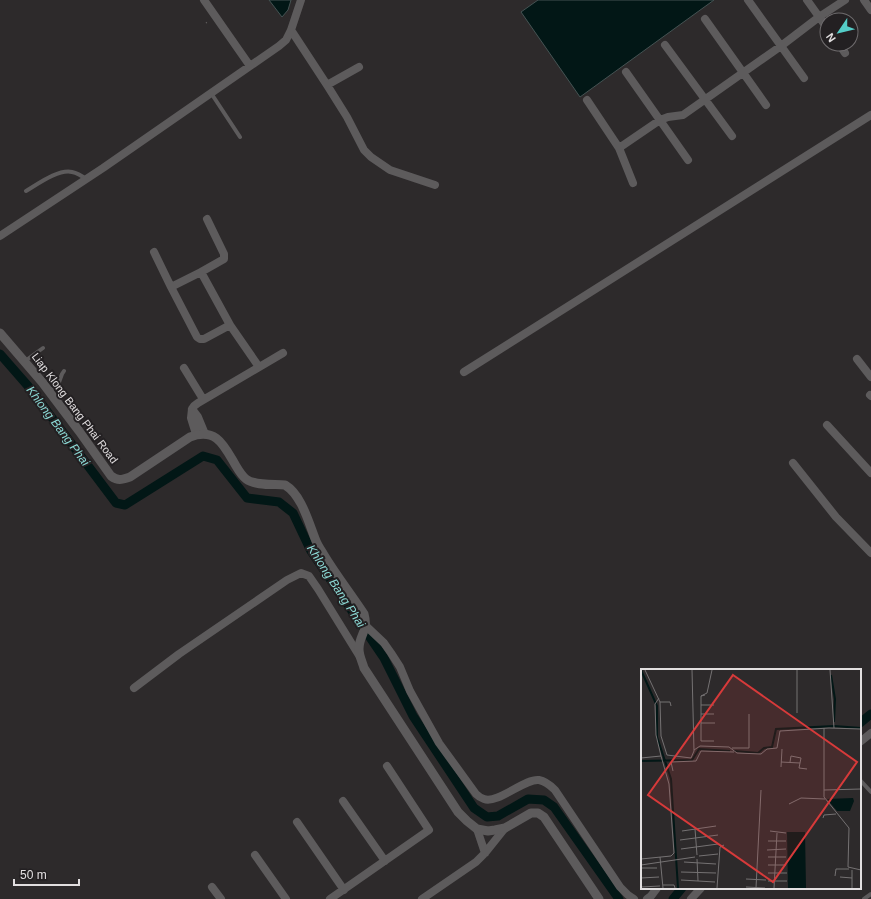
<svg xmlns="http://www.w3.org/2000/svg" width="871" height="899" font-family="Helvetica,sans-serif">
<style>
.water{fill:#021716;stroke:#455353}
.lines{fill:none;stroke-linecap:round;stroke-linejoin:round}
.canal{stroke:#021716;stroke-width:9}
.path{stroke:#636061;stroke-width:1.5;stroke-dasharray:1 3;stroke-linecap:butt}
.service{stroke:#5d5b5c;stroke-width:4}
.minor{stroke:#5d5b5c;stroke-width:8}
.tertiary{stroke:#5d5b5c;stroke-width:9}
.labels{text-anchor:middle;dominant-baseline:central;stroke-width:4;stroke-linejoin:round;paint-order:stroke}
.street-label{font-size:11px;fill:#e2dfe0;stroke:#232022}
.water-label{font-size:12px;font-style:italic;fill:#8cdad6;stroke:#232022}
.inset-river{fill:none;stroke:#021716;stroke-width:2}
.inset-road{fill:none;stroke:#757273;stroke-width:1}
.view{fill:#d73a3a;fill-opacity:0.15;stroke:#d73a3a;stroke-width:2}
.inset-edge{fill:none;stroke:#e2dfe0;stroke-width:2}
</style>
<rect width="100%" height="100%" fill="#2d2a2b"/>
<path class="water" d="M269,0H291L288,10L282,17Z
M538,0H714L580,97L521,12Z"/>
<g class="lines">
<path class="canal" d="M0,354L28,386L116,503L125,505L203,456L217,460L247,498L279,502L293,513L311,551L384,658L413,716L474,808L487,817L498,816L528,799L544,800L554,807L619,899
M860,723L871,714
M673,899L682,888"/>
<path class="path" d="M206,23L209,21"/>
<path class="service" d="M211,93L240,137
M26,191C38,184 58,169 72,172C77,173 82,176 86,179
M25,361L43,348
M49,391L58,385L62,374L64,371
M860,780L871,792
M864,899L871,894"/>
<path class="minor" d="M204,0L250,66
M748,0L804,78
M807,0L827,28
M864,0L871,10
M705,19L766,105
M291,30L327,85L347,117L364,150L371,157L390,170L435,185
M839,44L845,53
M665,45L732,136
M626,72L688,160
M327,85L359,67
M587,100L619,148L633,183
M619,148L660,120L668,117L683,115L781,46L819,17L845,0
M207,219L224,254V259L201,272L230,325L259,367
M0,236L103,168L279,46L286,40L291,30L301,0
M154,252L171,287
M201,272L171,287L197,337L200,339H204L230,325
M857,359L871,377
M184,368L203,399
M464,372L871,115
M870,395L871,396
M192,409L194,406L198,403L283,353
M827,425L871,473
M196,434L191,418L192,409L198,417L205,434
M793,463L836,517L871,553
M366,626L384,643L391,653L400,667L410,691L439,743L476,794C478,796 481,798 484,799C498,804 525,778 539,780C545,781 551,786 555,790L620,887L628,895L634,899
M134,688L179,654L287,580L301,573L309,576L318,589L360,657
M860,742L871,733
M343,801L385,861
M297,822L344,890
M477,829L485,853
M255,855L286,899
M212,887L221,899
M330,899L429,830L387,766
M422,899L476,862L485,853L505,828
M647,899L651,896L657,888
M691,899L701,888"/>
<path class="tertiary" d="M0,333L42,382L79,431L111,476C118,481 121,480 130,477L190,437C217,427 224,446 236,466C239,471 242,476 246,479C255,486 274,484 285,485C302,495 309,524 316,541C318,546 321,550 324,555C336,575 351,594 364,614C369,632 359,634 359,649C359,656 362,661 364,668L458,812L467,821L477,829L488,831L495,830L505,828L531,813H538L544,817L599,899"/>
</g>
<g class="labels">
<g class="street-label">
<text transform="translate(75 408) rotate(53)">Liap Klong Bang Phai Road</text>
</g>
<g class="water-label">
<text transform="translate(58 426) rotate(53)">Khlong Bang Phai</text>
<text transform="translate(336 586) rotate(57)">Khlong Bang Phai</text>
</g>
</g>
<g transform="translate(641 669)">
<rect width="220" height="220" fill="#2d2a2b"/>
<path d="M212,129L213,132L209,142H196L186,130ZM146,163H164L165,219H147Z" fill="#021716"/>
<path class="inset-river" d="M0,1L16,37V68L30,110L37,219M190,6L194,30L193,53M93,82L117,84L123,79L131,78L135,60L193,57L220,59M0,92L51,91L58,80L89,82"/>
<path class="inset-road" d="M4,1L19,33L20,67L26,86L50,89L53,82L51,1M156,1V44M189,1L193,59M64,26L60,27L66,24L71,1M60,27V72H73M19,33H29L30,37M60,36H73M60,45H73M60,54H74M183,59V128L208,159L207,198L220,201M91,79H108V45M53,81L59,77L88,78L96,84L120,85L126,80L136,79L139,62L188,59L220,60M0,89L20,87L15,66L14,35L18,29M140,93L159,94L158,99L166,100M149,93L150,87L160,89L159,94M140,98L141,80M32,102L30,93L55,92L60,82L93,83M183,121L220,120M148,135L160,129L184,130M182,149L183,146L195,145M54,160L56,186M41,162L75,157M129,162L145,164M39,171L77,166M127,172H145M40,180L77,175M126,181L145,180M58,187L77,185M19,188L22,219M127,188H145M0,190L30,187L33,184L28,115L20,87M56,190L57,212M43,193L75,195M0,196L54,188M127,196H145M0,199H16M40,203L75,204M127,204H146M194,207L195,200H208M199,208L211,209M0,209L18,208M105,210L125,211M40,211L74,213M127,212H146M22,216H33L34,219M0,218L19,217M105,218L124,219M76,219L79,178L83,176M115,219L120,121M133,219L136,164M211,219V201"/>
<path class="view" d="M92,6L216,93L132,213L7,126Z"/>
<rect width="220" height="220" class="inset-edge"/>
</g>
<g transform="translate(839 32) rotate(235)"><circle r="19" fill="#232022" stroke="#6f6c6e"/>
<path d="M0-3L7 15L0 10L-7 15Z" fill="#54cdc8"/>
<text y="-6" font-size="11" font-weight="bold" text-anchor="middle" fill="#e2dfe0">N</text>
</g>
<path d="M14 879v6h65v-6" fill="none" stroke="#e2dfe0" stroke-width="2"/>
<text x="20" y="879" font-size="12" fill="#e2dfe0" stroke="#232022" stroke-width="3" paint-order="stroke">50 m</text>
</svg>
